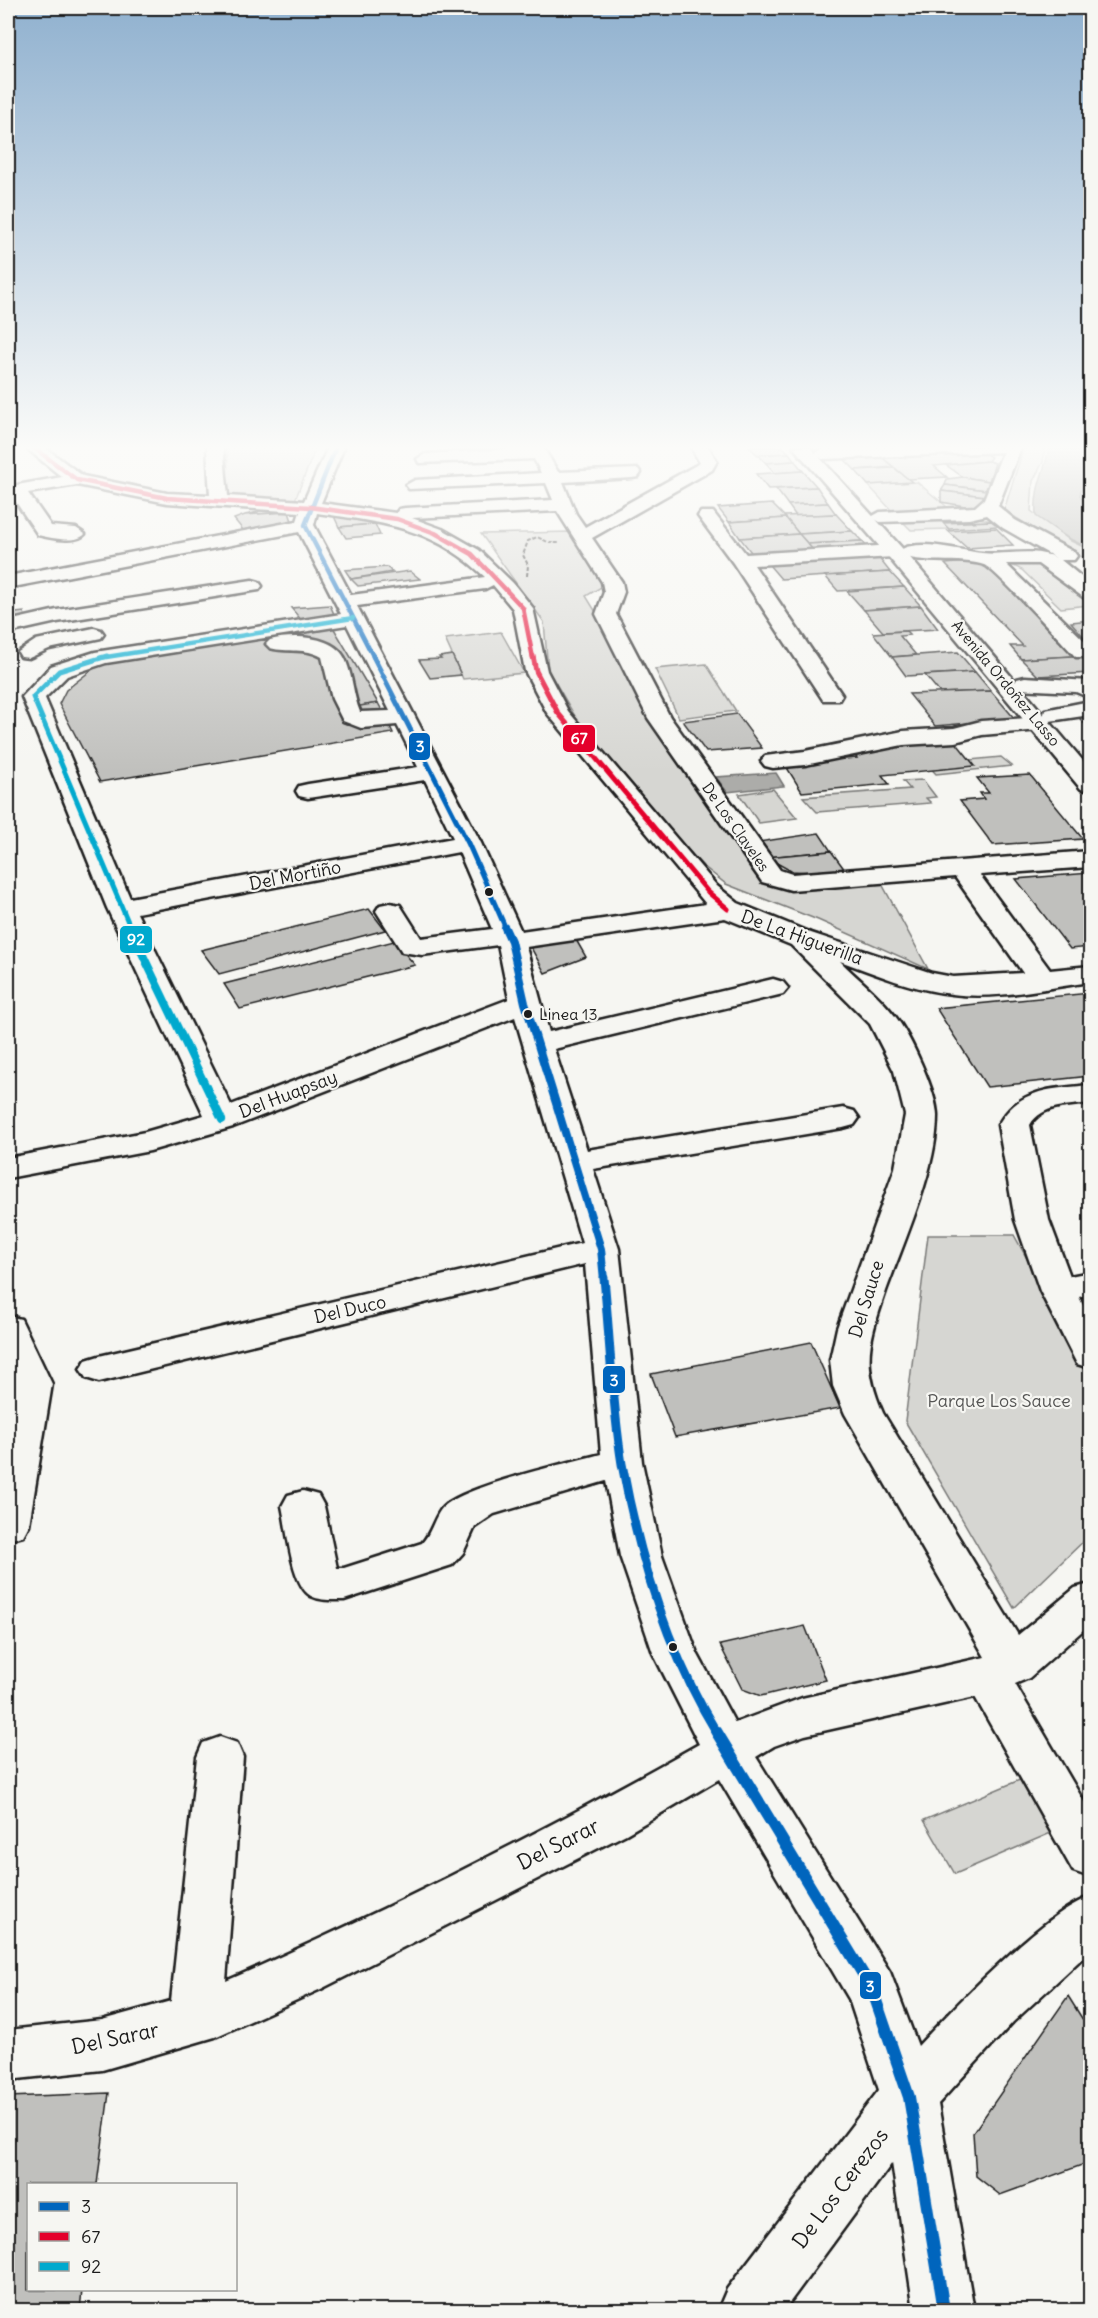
<svg xmlns="http://www.w3.org/2000/svg" width="1098" height="2318" font-family="Delius,sans-serif">
<rect width="100%" height="100%" fill="#f6f6f2"/>
<filter id="ink" filterUnits="userSpaceOnUse"><feTurbulence type="fractalNoise" baseFrequency=".0167" numOctaves="2"/><feDisplacementMap in="SourceGraphic" scale="12" xChannelSelector="R" yChannelSelector="G"/><feConvolveMatrix kernelMatrix="1 2 1 2 8 2 1 2 1" color-interpolation-filters="sRGB"/></filter>
<g filter="url(#ink)">
<g fill="#d6d6d2" stroke="#797977" stroke-width="1.5">
<path d="M228 447H316L295 500 227 497Z"/>
<path d="M1024 447H1045L1043 462 1033 481 1031 511 1071 541 1090 550V561L1055 543 1004 510Z"/>
<path d="M917 482 952 511 893 512 868 485Z"/>
<path d="M974 517 992 521 944 522 949 529 911 530 901 520Z"/>
<path d="M571 532 608 583 586 596 758 876 792 889 882 884 928 969 818 920 726 884 703 866 633 791 583 730 548 670 544 622 481 534Z"/>
<path d="M1052 562 1048 567 1090 605 1061 608 1022 570 1010 564Z"/>
<path d="M501 632 524 673 463 679 445 639Z"/>
<path d="M706 664 736 711 679 718 655 669Z"/>
<path d="M1001 757 1012 766 936 774 927 764Z"/>
<path d="M923 780 936 797 926 798 931 803 817 812 803 797 910 789 903 781Z"/>
<path d="M773 789 797 818 759 823 739 794Z"/>
<path d="M928 1235H1014L1090 1373V1535L1014 1608 905 1421Z"/>
<path d="M1022 1779 1058 1830 955 1874 924 1820Z"/>
</g>
<g fill="#acaca9" stroke="#727271" stroke-width="1.5">
<path d="M1049 447H1090V457L1080 495 1090 516V549L1068 538 1036 516C1034 485 1045 474 1049 447Z"/>
<path d="M776 773 784 786 727 792 716 777Z"/>
</g>
<g fill="#c0c0bd" stroke="#1c1c1c" stroke-width="1.5">
<path d="M749 447H783L789 453 758 455Z"/>
<path d="M982 452 991 457 988 461 934 466 947 477 908 479 881 456Z"/>
<path d="M789 453 795 461 766 463 758 455Z"/>
<path d="M880 456 893 467 855 470 843 458Z"/>
<path d="M795 461 803 471 775 473 766 463Z"/>
<path d="M988 461 995 463 989 481 963 477 946 465Z"/>
<path d="M894 468 912 482 868 485 855 470Z"/>
<path d="M803 471 817 487 768 489 756 474Z"/>
<path d="M963 477 989 481 986 490 945 485 947 479Z"/>
<path d="M945 485 986 490 985 496 941 491Z"/>
<path d="M817 487 828 503 788 505 776 489Z"/>
<path d="M941 491 985 496V497L984 502 971 507 941 502Z"/>
<path d="M828 503 836 514 796 516 788 505Z"/>
<path d="M772 504 786 518 729 522 718 508Z"/>
<path d="M263 506 292 508 289 512 245 515 258 512Z"/>
<path d="M289 512 292 521 243 530 234 519 245 515Z"/>
<path d="M333 514 388 523 339 527Z"/>
<path d="M836 514 852 531 799 534 784 516Z"/>
<path d="M786 518 799 534 740 538 729 522Z"/>
<path d="M992 521 999 526 949 529 943 523Z"/>
<path d="M375 524 380 535 346 538 339 527Z"/>
<path d="M996 528 1013 545 967 548 948 531Z"/>
<path d="M852 531 862 541 808 544 799 534Z"/>
<path d="M799 534 815 552 754 556 740 538Z"/>
<path d="M862 541 869 549 815 552 808 544Z"/>
<path d="M878 557 890 572 781 579 769 565Z"/>
<path d="M968 562 986 565 1076 656 1021 659 1010 646H1023L945 564Z"/>
<path d="M387 567 392 572 351 579 345 570Z"/>
<path d="M410 571 420 579 358 586 351 579Z"/>
<path d="M890 572 904 587 838 591 825 576Z"/>
<path d="M904 587 921 606 864 610 847 591Z"/>
<path d="M330 605 334 614 303 622 291 608Z"/>
<path d="M921 606 938 629 883 632 864 610Z"/>
<path d="M24 612 26 622 8 625V614Z"/>
<path d="M1090 620V644L1071 622Z"/>
<path d="M333 627 378 703 360 706 363 714H384L393 733 100 782 59 704 66 690 98 665Z"/>
<path d="M906 631 910 635 900 636 916 655 892 657 873 633Z"/>
<path d="M958 652 975 672 906 676 892 657Z"/>
<path d="M452 655 461 675 430 678 419 660 441 659 439 657Z"/>
<path d="M1090 655V673L1038 676 1021 659Z"/>
<path d="M975 672 991 691 940 693 925 675Z"/>
<path d="M991 691 1015 719 935 726 909 694Z"/>
<path d="M378 703 384 714H363L360 706Z"/>
<path d="M737 714 762 748 706 752 683 721Z"/>
<path d="M1090 714V729L1076 715Z"/>
<path d="M954 740 975 766 882 775 889 784 802 792 784 763 857 758 854 754 866 753 864 749 904 747 901 743Z"/>
<path d="M1030 775 1083 839 993 845 960 801 984 799 980 793H989L977 778Z"/>
<path d="M819 833 831 851 766 857 758 842Z"/>
<path d="M831 851 848 874 791 871 766 857Z"/>
<path d="M1090 873V947L1070 949 1016 879Z"/>
<path d="M369 909 385 930 219 974 201 950Z"/>
<path d="M575 938 586 957 545 973 529 944Z"/>
<path d="M394 941 415 965 240 1009 224 984Z"/>
<path d="M1090 993V1076L987 1087 936 1008Z"/>
<path d="M811 1342 840 1408 675 1437 651 1374Z"/>
<path d="M805 1626 826 1680 761 1696 742 1689 720 1645Z"/>
<path d="M1068 1996 1090 2031V2162L1000 2195 976 2176 973 2133Z"/>
<path d="M109 2093 97 2184H28V2290H82L80 2310H8V2097Z"/>
</g>
<g fill="none" stroke-linecap="round" stroke-linejoin="round">
<defs>
<g id="minor">
<path d="M25 447H44L83 476 167 493 210 495 207 447H223L228 496 304 501 328 447H344L321 503 396 513 399 509 405 508 553 500 546 483 409 489 406 485 415 480 541 473 534 459 419 463 417 459 425 454 543 447 558 472 638 469 641 473 638 477 632 478 563 482 576 514 585 527 700 463 691 447H708L717 461 712 470 592 538 622 582 624 592 616 614 670 717 780 870 792 874 1090 851V867L980 875 1050 970 1090 966V982C1046 988 996 1000 952 994 913 990 876 974 840 961 858 979 880 996 895 1016 910 1035 937 1093 937 1116 937 1169 904 1241 886 1291 869 1341 861 1363 883 1413L1018 1635 1075 1588 1090 1584V1624L1029 1678 1015 1684 1090 1812V1877L1073 1871 975 1697 805 1735 774 1746 756 1757 890 1972 918 2046C952 2009 1047 1910 1090 1897V1951L1013 2022 938 2104 974 2310H914L892 2163 784 2310H718L727 2289 879 2090 849 1999 719 1779 626 1834 321 1989 215 2037 102 2070 8 2080V2030L102 2020 171 2001 197 1757 203 1743 220 1737 237 1743 243 1757 226 1981C386 1911 547 1830 699 1744L653 1653 620 1556 606 1481 494 1514 475 1527 463 1553 452 1565 344 1600C333 1600 321 1601 311 1596 291 1585 287 1527 282 1506L288 1495 303 1491 318 1495 324 1506 337 1568H344L422 1543C432 1532 434 1517 443 1507 464 1486 568 1463 601 1454L585 1264 99 1382 86 1378 80 1369 86 1360 99 1356 582 1243 515 1017 233 1127 150 1151 8 1178V1158L145 1132 204 1115 107 908 22 697 51 666 95 652 341 614 299 532 8 588V576L297 521 300 512 167 503 77 485 28 493 51 526 76 528 85 534C77 544 51 538 38 535L8 490 17 485 62 477ZM557 511 602 582 604 592 596 614 648 718 762 882 791 890 955 877 1023 973 953 977 932 973 811 933 738 903 717 886 568 711 547 671 533 608 513 583 479 550 442 529 412 518ZM317 513C385 523 433 527 485 577L351 595 314 525ZM493 585 513 609 525 671 547 713 706 904 521 931 481 843 357 606 485 589ZM347 625 390 711 360 712C353 695 353 678 346 661 336 635 293 634 270 640L266 644 270 648C288 653 305 647 322 657L332 699 343 721 361 728 397 725 418 767 308 784 299 786 296 791 299 796 308 798 425 780 453 838 130 898 45 698 67 676 106 663ZM459 852 492 929 421 938 400 905 390 903 380 905 376 911 402 952 422 955 498 945 509 999 231 1105 137 913ZM725 918 791 945 870 1024 894 1071 905 1115 895 1168 837 1328 830 1360 833 1386 845 1414 985 1657 802 1698 735 1723 697 1653 662 1556 642 1462 619 1249 593 1169 843 1128 854 1125 859 1118 854 1111 843 1108 587 1150 554 1049 783 994 788 988 783 982 773 979 549 1032 526 947Z"/>
<path d="M864 447H1021L998 506 1015 520 1074 552 1077 556 1074 560H1061L1090 584V599L1083 597 1038 564H1006L1090 646V657H1076C1062 642 995 569 984 565 963 557 915 565 902 554L894 557 754 565 842 695 839 700H823L733 563 698 516 701 512H713L746 554 894 545 902 549C921 539 961 551 982 553 1007 556 1033 547 1056 558L1003 528 987 515 969 519 880 522 871 517 880 512 975 507 984 499 1003 452 822 459 814 454 822 449Z"/>
<path d="M252 580 259 582 262 586 259 590 57 622 8 633V621L57 610Z"/>
<path d="M94 628 101 630 104 634 101 638 49 649 29 658 21 657 18 652 36 640Z"/>
<path d="M1025 677 1089 681 1090 698 1076 692 1017 689 1014 684 1017 679Z"/>
<path d="M1090 701V715L1050 721 1048 728 1040 730 982 735 955 742 903 745 805 765 773 768 765 766 761 761 765 756 805 751 903 731 954 728 981 721 1043 717 1045 710Z"/>
<path d="M1090 1085V1103C1070 1106 1042 1104 1030 1125L1049 1220 1070 1276 1090 1272V1294L1079 1297 1090 1319V1368L1077 1364 1040 1291 1015 1220 998 1125C1019 1088 1052 1089 1090 1085Z"/>
<path d="M8 1316 21 1319 52 1384 29 1525 23 1536 8 1540V1418L14 1384 8 1369Z"/>
</g>
<path id="major" d="M793 447H810L901 547 1090 769V791L1081 789 887 555Z"/>
</defs>
<use href="#minor" stroke="#1c1c1c" stroke-width="5"/>
<use href="#major" stroke="#1c1c1c" stroke-width="5"/>
<path stroke="#1c1c1c" stroke-width="2" stroke-dasharray="4 2" stroke-linecap="butt" d="M527 576 528 565 523 555 528 541 537 537 550 543H560"/>
<use href="#minor" fill="#f6f6f2" fill-rule="evenodd"/>
<use href="#major" fill="#f6f6f2" fill-rule="evenodd"/>
<defs>
<path id="bus-1-far4" d="M336 447 305 525 374 658"/>
<path id="bus-1-far3" d="M373 656 468 843 506 929"/>
<path id="bus-1-far2" d="M505 928 511 941 525 1003 601 1249 604 1280"/>
<path id="bus-1-far1" d="M604 1278C610 1340 612 1403 622 1464 639 1558 667 1651 717 1733"/>
<path id="bus-1" d="M716 1731 872 1989 909 2097 944 2310"/>
<path id="bus-2-far1" d="M33 447 77 480 167 498 310 507 397 519 435 533 472 554 523 608 533 658"/>
<path id="bus-2" d="M533 656 536 671 558 713 708 892 728 909"/>
<path id="bus-3-far2" d="M100 658 353 618"/>
<path id="bus-3-far1" d="M107 656 59 671 33 697 131 929"/>
<path id="bus-3" d="M130 928 222 1120"/>
</defs>
<use href="#bus-1-far4" stroke="#f6f6f2" stroke-width="7"/>
<use href="#bus-1-far3" stroke="#f6f6f2" stroke-width="8"/>
<use href="#bus-1-far2" stroke="#f6f6f2" stroke-width="12"/>
<use href="#bus-1-far1" stroke="#f6f6f2" stroke-width="14"/>
<use href="#bus-1" stroke="#f6f6f2" stroke-width="16"/>
<use href="#bus-2-far1" stroke="#f6f6f2" stroke-width="7"/>
<use href="#bus-2" stroke="#f6f6f2" stroke-width="8"/>
<use href="#bus-3-far2" stroke="#f6f6f2" stroke-width="7"/>
<use href="#bus-3-far1" stroke="#f6f6f2" stroke-width="8"/>
<use href="#bus-3" stroke="#f6f6f2" stroke-width="12"/>
<use href="#bus-1-far4" stroke="#0065bd" stroke-width="4.5"/>
<use href="#bus-1-far3" stroke="#0065bd" stroke-width="5"/>
<use href="#bus-1-far2" stroke="#0065bd" stroke-width="8"/>
<use href="#bus-1-far1" stroke="#0065bd" stroke-width="9"/>
<use href="#bus-1" stroke="#0065bd" stroke-width="12"/>
<use href="#bus-2-far1" stroke="#e4002b" stroke-width="4.5"/>
<use href="#bus-2" stroke="#e4002b" stroke-width="5"/>
<use href="#bus-3-far2" stroke="#00a9ce" stroke-width="4.5"/>
<use href="#bus-3-far1" stroke="#00a9ce" stroke-width="5"/>
<use href="#bus-3" stroke="#00a9ce" stroke-width="8"/>
</g>
</g>
<linearGradient id="sky" x2="0" y2="1"><stop stop-color="#90b1cf"/><stop offset="0.58" stop-color="#fbfbf9"/><stop offset="1" stop-color="#fbfbf9" stop-opacity="0"/></linearGradient>
<rect width="1098" height="772" fill="url(#sky)"/>
<g fill="#1c1c1c" stroke="#f6f6f2" stroke-width="2">
<circle cx="489" cy="892" r="5"/>
<circle cx="528" cy="1014" r="5"/>
<circle cx="673" cy="1647" r="5"/>
</g>
<g text-anchor="middle" dominant-baseline="central" stroke-width="4.5" stroke-linejoin="round" paint-order="stroke">
<g font-size="15" fill="#1c1c1c" stroke="#f6f6f2">
<text transform="translate(1006 683) rotate(50)">Avenida Ordoñez Lasso</text>
<text transform="translate(736 827) rotate(55)">De Los Claveles</text>
</g>
<g font-size="16" fill="#1c1c1c" stroke="#f6f6f2" text-anchor="start">
<text x="539" y="1014">Linea 13</text>
</g>
<g font-size="18" fill="#1c1c1c" stroke="#f6f6f2">
<text transform="translate(295 875) rotate(-11)">Del Mortiño</text>
<text transform="translate(802 937) rotate(20)">De La Higuerilla</text>
<text transform="translate(288 1094) rotate(-21)">Del Huapsay</text>
<text transform="translate(866 1299) rotate(-73)">Del Sauce</text>
<text transform="translate(350 1309) rotate(-13)">Del Duco</text>
</g>
<g font-size="18" fill="#545453" stroke="#f6f6f2">
<text x="999" y="1400">Parque Los Sauce</text>
</g>
<g font-size="21" fill="#1c1c1c" stroke="#f6f6f2">
<text transform="translate(558 1844) rotate(-27)">Del Sarar</text>
<text transform="translate(115 2038) rotate(-12)">Del Sarar</text>
<text transform="translate(840 2188) rotate(-53)">De Los Cerezos</text>
</g>
</g>
<g stroke="#f6f6f2" stroke-width="2">
<rect x="562" y="724" width="34" height="29" rx="6" fill="#e4002b"/>
<rect x="408" y="732" width="23" height="29" rx="6" fill="#0065bd"/>
<rect x="119" y="925" width="34" height="29" rx="6" fill="#00a9ce"/>
<rect x="602" y="1365" width="24" height="29" rx="6" fill="#0065bd"/>
<rect x="859" y="1971" width="23" height="29" rx="6" fill="#0065bd"/>
</g>
<g font-size="16" text-anchor="middle" font-weight="bold" fill="#fff">
<text x="579" y="744">67</text>
<text x="420" y="752">3</text>
<text x="136" y="945">92</text>
<text x="614" y="1386">3</text>
<text x="870" y="1992">3</text>
</g>
<rect width="1098" height="2318" fill="none" stroke="#f6f6f2" stroke-width="30"/>
<rect x="15" y="15" width="1068" height="2288" fill="none" stroke="#1c1c1c" stroke-width="2" filter="url(#ink)"/>
<rect x="27" y="2183" width="210" height="108" fill="#f6f6f2" stroke="#9f9f9c" stroke-width="1.5"/>
<rect x="39" y="2202" width="30" height="9" fill="#0065bd" stroke="#9f9f9c" stroke-width="1.5"/>
<text x="81" y="2213" font-size="18" fill="#1c1c1c">3</text>
<rect x="39" y="2232" width="30" height="9" fill="#e4002b" stroke="#9f9f9c" stroke-width="1.5"/>
<text x="81" y="2243" font-size="18" fill="#1c1c1c">67</text>
<rect x="39" y="2262" width="30" height="9" fill="#00a9ce" stroke="#9f9f9c" stroke-width="1.5"/>
<text x="81" y="2273" font-size="18" fill="#1c1c1c">92</text>
</svg>
